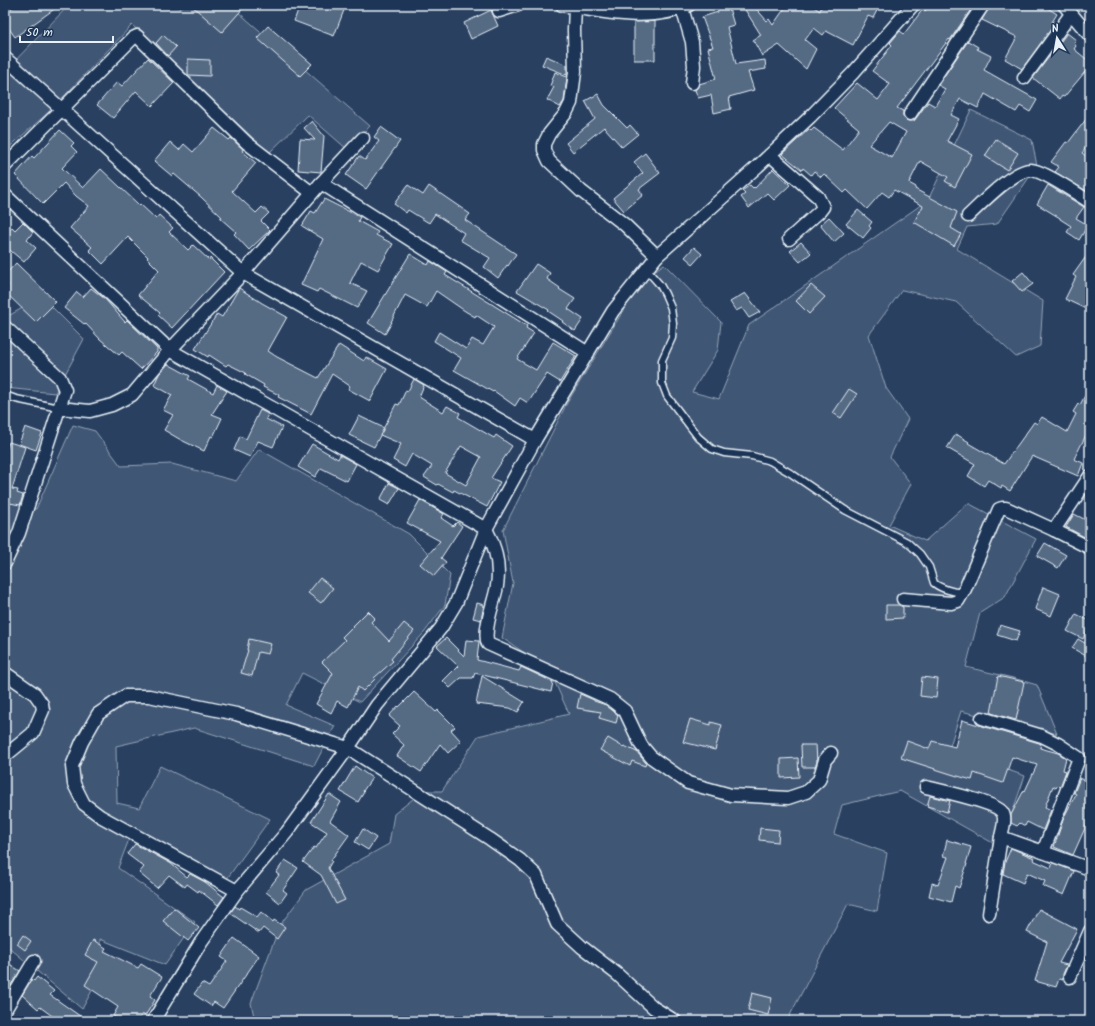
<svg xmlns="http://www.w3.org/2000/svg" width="1095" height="1026" font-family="Kalam,sans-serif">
<rect width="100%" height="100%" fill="#294061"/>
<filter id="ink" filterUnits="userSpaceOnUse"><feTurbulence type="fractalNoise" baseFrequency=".025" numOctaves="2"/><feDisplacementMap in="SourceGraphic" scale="8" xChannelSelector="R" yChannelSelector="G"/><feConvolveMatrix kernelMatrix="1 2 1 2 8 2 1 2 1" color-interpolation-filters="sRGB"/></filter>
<g filter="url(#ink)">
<g fill="#415774" stroke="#94a4b6">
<path d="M69 5H175L180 9 184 5H230L370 126 348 150 308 115 269 153 132 25 51 110 5 151V70H6Z"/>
<path d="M971 110 1032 140 1037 166 997 224 967 227 957 249 1043 301 1040 346 1016 357 956 302 902 290 869 335 886 388 908 419 890 457 911 484 889 525 925 541 968 503 1036 539 1005 597 980 613 966 667 1013 678 1037 685 1057 734 961 711 949 749 1025 776 1000 847 900 791 842 805 834 834 887 853 877 911 848 904 787 1021H255L251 1003 280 925 306 890 389 844 394 814 423 791H442L478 736 569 714 549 669 502 638 513 583 503 530 567 403 642 280 664 264 721 322 718 350 692 392 719 399 749 325 928 200Z"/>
<path d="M42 297 84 339 55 393 5 388V312L10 315Z"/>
<path d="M73 425 95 431 121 466 172 464 236 481 259 449 409 534 450 575 445 605 424 633 360 702 302 673 286 705 335 726 314 766 194 728 116 746 117 803 139 808 160 766 270 819 226 880 133 829 118 868 195 922 165 965 100 939 101 974 82 1009 5 944V501L36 509Z"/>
</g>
<g fill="#556a83" stroke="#e8f1f8" fill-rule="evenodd">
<path d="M16 5H60L15 37 5 23V13Z"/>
<path d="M191 5H246L222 32Z"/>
<path d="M300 5H346L334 36 294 21Z"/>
<path d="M724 5H728L734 25 727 27 736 64 765 60 766 69 748 72 754 90 729 97 731 109 714 113 711 95 698 98 695 90 699 84 716 79 708 48 713 47 702 17 718 12 717 7Z"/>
<path d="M742 5H753L767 21 769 19 773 25 787 5H811L820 11 822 5H880L873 18 868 16 853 45 826 31 823 35 814 28 805 40 816 49 806 69 779 45 762 56 753 40 761 35Z"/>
<path d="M930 5H974L950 40 949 39 897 108 903 111V117L906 120 909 121H914L928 102 935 106 945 89 938 85 968 41 978 47 977 49 991 56 984 70 1037 100 1030 112 1020 106 1016 112 985 94 978 108 960 99 951 115 959 119 947 141 972 154 955 187 945 181 948 177 920 161 909 183 916 187 915 189 957 212 951 228 961 234 954 246 914 222 923 206 894 190 889 197 882 192 867 209 847 190 844 193 824 174 821 177 814 171 811 175 803 168 802 170 782 154 809 129 811 131 814 128 843 150 859 129 834 108 857 83 878 100 890 84 872 71 892 45 890 43 900 31 904 34 923 9 925 11ZM889 122 906 132 892 158 869 145Z"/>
<path d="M990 5H1043L1057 14 1052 22 1055 24 1022 69 1005 59 1017 37 982 20Z"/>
<path d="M491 10 498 26 471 39 464 23Z"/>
<path d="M655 21V60H634V22Z"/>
<path d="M268 26 312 64 300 76 257 38Z"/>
<path d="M1067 33 1076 40 1074 43 1076 46 1074 49 1090 62V66L1064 97 1062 96 1060 99 1033 78Z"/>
<path d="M163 35 176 47 168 56 156 43Z"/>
<path d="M546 56 567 65V75L542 65Z"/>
<path d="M148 58 174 83 152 106 136 91 113 118 97 105 117 82 122 86Z"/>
<path d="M188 59 210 60V76L188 75Z"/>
<path d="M555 72 567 77 564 101 560 107 547 100 554 87 550 86Z"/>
<path d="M598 94 604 105 627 128 630 125 638 134 622 147 604 127 573 152 566 143 595 119 585 101Z"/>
<path d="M1090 114V142L1082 153 1090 159V193L1055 172 1059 167 1051 162 1066 142 1068 143Z"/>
<path d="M312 121 324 136 321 172 298 170 300 139 315 140 304 128Z"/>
<path d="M381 127 400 141 366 189 346 175 359 156 365 160 379 141 374 137Z"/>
<path d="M214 128 229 140 231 138 243 149 242 151 256 163 232 191 256 213 262 207 269 213 261 221 270 230 249 250 234 234 236 232 220 218 222 217 201 197 174 174 172 176 154 161 170 142 179 150 184 144 193 152Z"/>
<path d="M60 130 74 143 71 146 77 152 62 168 83 188 101 169 139 205 140 204 156 219 159 215 173 228 169 232 188 250 193 245 209 260 210 258 224 272 172 328 158 315 160 313 138 295 159 270 147 258 148 257 128 237 103 264 89 250 92 247 70 228 89 206 76 196 64 183 43 204 15 175 32 156 34 158Z"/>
<path d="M996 139 1018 153 1007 170 985 156Z"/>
<path d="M645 153 660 173 639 189 643 195 624 211 613 198 643 173 634 162Z"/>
<path d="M773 169 790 185 774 200 767 193 749 208 741 197 745 194 742 191 750 185 753 188 754 187 755 188Z"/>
<path d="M408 185 423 195 429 186 470 214 465 220 516 254 508 266 507 265 498 278 484 267 490 258 460 240 464 233 435 214 429 223 408 210 406 213 394 204Z"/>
<path d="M1048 185 1084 207 1076 218 1088 225 1079 240 1067 232 1071 226 1060 219V218L1037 204Z"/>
<path d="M324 199 360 217 358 221 378 232 376 235 393 244 378 270 361 261 350 283 367 291 357 308 319 289 317 292 301 285 323 239 302 226 311 211 315 213Z"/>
<path d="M858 210 872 222 869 226 871 228 863 238 846 224Z"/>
<path d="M829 217 844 233 834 242 820 225Z"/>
<path d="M23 222 33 232 27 240 36 248 24 262 5 246V235L12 227 15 230Z"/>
<path d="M801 242 811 253 800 262 790 251Z"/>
<path d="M694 247 702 254 693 264 685 257Z"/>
<path d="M1090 251V311L1065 299 1076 277 1073 275Z"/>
<path d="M410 254 428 265 430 261 447 272 445 275 527 326 526 328 534 333 517 359 536 370 553 342 576 356 560 382 547 374 528 403 520 398 515 406 494 391 493 392 454 370 461 358 434 341 439 332 466 349 472 339 483 345 494 327 476 315 475 317 465 311 436 291 427 307 405 295 391 322H392L385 334 368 323Z"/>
<path d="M16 263 56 302 36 322 5 292V290L9 285 5 282V275Z"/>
<path d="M536 264 550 273 547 279 560 288 559 289 575 299 568 309 583 319 575 331 562 322 563 321 548 311 549 310 517 291Z"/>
<path d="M1023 272 1033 284 1022 292 1012 281Z"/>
<path d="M811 285 825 297 809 314 796 301Z"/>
<path d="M91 288 105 299 125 322 127 320 157 349V352L141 369 122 352 119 355 100 339 85 323 84 324 64 308 77 292 83 297Z"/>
<path d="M239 288 262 303 287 317 268 351 277 357 318 378 339 345 364 361 366 357 387 369 370 401 348 389 350 386 332 374 311 414 278 397 279 395 263 387 264 385 245 374 246 373 228 364 226 366 209 355 208 357 195 349 217 314 222 317Z"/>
<path d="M745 293 760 312 749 318 742 308 736 311 730 302Z"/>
<path d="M168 364 190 376 188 379 213 393 217 385 227 391 212 414 222 418 213 437 211 436 204 451 181 440 164 430 173 415 163 410 172 395 154 385 159 374Z"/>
<path d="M414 379 424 385 419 397 443 412 447 406 460 413 458 417 494 438 496 435 512 446 491 478 500 482 487 507 454 490 453 492 438 484 437 485 424 477 432 466 412 454 405 467 393 460 401 444 380 435 396 404 399 405 406 390 408 391ZM461 446 481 457 466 485 445 473Z"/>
<path d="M1090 386V427L1074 459 1083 463 1078 476 1032 456 1010 491 1002 486 1001 488 988 480 984 486 968 476 975 464 947 448 956 434 969 442 968 443 1004 464 1034 422 1037 424 1042 417 1067 432 1076 414 1073 412 1078 404 1080 405Z"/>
<path d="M849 389 857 394 841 418 833 413Z"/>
<path d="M260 410 268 414 266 419 282 427 273 447 258 441 250 457 234 450 240 436 246 439Z"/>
<path d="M359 416 384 428 374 447 349 435Z"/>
<path d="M25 427 42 433 36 450 19 444Z"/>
<path d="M9 442 25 447 12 489 18 490 17 493 23 495 20 505 5 502V454Z"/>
<path d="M312 444 338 459 340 455 356 464 347 481 321 468 315 477 298 467Z"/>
<path d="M389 483 399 488 389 505 380 500Z"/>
<path d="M420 500 444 514 441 518 453 526 457 522 462 526 441 558 446 562 434 576 420 564 440 541 407 523Z"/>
<path d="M1074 514 1090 522V540L1066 527Z"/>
<path d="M1045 543 1066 555 1058 568 1037 556Z"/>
<path d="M320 578 333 588 321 603 308 593Z"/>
<path d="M1043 587 1060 594 1051 616 1035 609Z"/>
<path d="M477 603 484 605 481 620 473 618Z"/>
<path d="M886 605H899L903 607V618L886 619Z"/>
<path d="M368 611 375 618 371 622 389 641 404 623 414 631 391 659 393 661 374 678 375 679 363 691 358 687 348 707 337 701 331 713 316 704 333 673 322 662 345 640 342 637Z"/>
<path d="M1076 614 1090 621V624L1083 639 1067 631Z"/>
<path d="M1000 625 1020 631 1016 641 997 635Z"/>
<path d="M446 638 464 656 466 640 479 641 477 660 519 671 521 667 553 682 551 692 475 673 473 678H461L450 688 443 681 458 666 437 646Z"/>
<path d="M249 639 271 644 268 654 258 652 252 676 241 673 248 650H247Z"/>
<path d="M1078 639 1090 646 1086 656 1072 648Z"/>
<path d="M482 676 524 702 518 712 510 708 476 704Z"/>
<path d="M998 676 1024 682 1016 720 991 713Z"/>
<path d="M922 677 938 679 936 698 920 696Z"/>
<path d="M414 692 436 712 438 710 455 727 451 730 461 741 448 753 440 744 421 772 397 756 404 745 392 734 400 726 389 716 398 706 399 707Z"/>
<path d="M580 694 594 700V701L606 705 618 715 616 723 599 718 601 712 577 708Z"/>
<path d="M690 719 711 725V722L722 725 715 750 683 742Z"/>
<path d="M962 720 1039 743 1041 744 1040 748 1058 753 1066 758 1063 770 1066 771 1060 787 1058 785 1056 788 1053 786 1045 807 1051 810 1043 830 1027 822 1025 826 1020 823 1017 826 1011 823V815L1024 790 1025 791 1037 765 1012 757 1003 783 974 773 972 780 954 775 901 758 907 741 929 749 932 741 955 747Z"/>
<path d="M608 738 623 747 624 746 637 752 646 763 645 766 632 761 630 766 600 750Z"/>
<path d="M801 745H816L817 762 815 767H802Z"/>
<path d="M798 758 799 777 781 778V759Z"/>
<path d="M355 766 372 778 363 791 364 792 358 802 340 791Z"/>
<path d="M1080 778 1090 783V791L1085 800 1090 803V817L1073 855 1054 847 1064 817 1076 794 1074 793Z"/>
<path d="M329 794 341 802 330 821 349 835 331 860 332 861 328 868 345 900 336 904 321 875 303 862 314 847 316 848 327 832 311 822Z"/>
<path d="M930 796 950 801 947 812 927 806Z"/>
<path d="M760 828 779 830 778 842 759 840Z"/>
<path d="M363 829 376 838 368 850 355 842Z"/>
<path d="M947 840 971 847 966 864H967L959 888 955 886 951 902 929 896 932 883 938 885 948 857 943 856Z"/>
<path d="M135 844 170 863 187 877 190 874 205 882 224 897 218 905 199 890 198 892 187 884 185 887 169 875 157 888 139 873 144 867 127 854Z"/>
<path d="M1011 848 1034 858 1033 860 1051 868 1053 863 1074 871 1064 895 1043 886 1045 881 1027 873 1023 883 1003 874 1005 862Z"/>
<path d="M285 860 298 868 283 890 287 893 280 903 266 892 279 875 276 873Z"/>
<path d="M235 906 239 909 240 907 257 917 261 912 273 922 274 920 285 927 277 939 263 928 259 933 230 913Z"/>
<path d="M174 908 199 928 188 941 163 921Z"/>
<path d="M1039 909 1077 929 1059 963 1067 965 1063 974V980L1059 979 1056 987 1035 981 1047 942 1027 932Z"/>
<path d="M23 935 31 941 25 950 17 944Z"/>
<path d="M234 938 259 956 223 1008 214 1002 211 1006 194 994 202 983 209 987 227 961 221 957Z"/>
<path d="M93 940 106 948 104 951 138 968 141 964 162 977 150 996 155 1000 145 1016 142 1014 139 1021H122L113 1016 118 1007 85 985 98 962 85 955Z"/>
<path d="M5 961 20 971 5 994Z"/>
<path d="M37 977 54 991 50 995 87 1021H59L40 1007 38 1009 22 995 32 979 34 981Z"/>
<path d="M752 993 772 998 768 1015 748 1010Z"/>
</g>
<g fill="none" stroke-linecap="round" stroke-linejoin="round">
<defs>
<g id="service">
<path d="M646 269 660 285 665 294 671 308 673 324 672 338 662 360V383L667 396 698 437 712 449 724 453 752 456 770 461 792 474 845 510 907 542 920 554 929 567 934 583C940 588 954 593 963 592"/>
<path d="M5 395 16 399 59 408"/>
</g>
<g id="minor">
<path d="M562 5C600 12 653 23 689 5"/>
<path d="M1064 5 1090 36"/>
<path d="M575 8 574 30 575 72 571 103 566 113 549 134 544 144V150L549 161 581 191 625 225 657 256"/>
<path d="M682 8 692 42 694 66 692 83"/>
<path d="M499 11 518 5"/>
<path d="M5 58 243 273 535 440"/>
<path d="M1024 78 1071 14"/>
<path d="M910 114 983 5"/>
<path d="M770 155 818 197 823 207 820 211 789 239"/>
<path d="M5 166 133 38 137 36 247 143 312 193"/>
<path d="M321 183 363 138"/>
<path d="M5 195 170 350 486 529C496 547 500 566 497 586 495 600 482 631 488 644L610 699 625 711 641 745 651 757 688 783 731 795 788 798 806 792 819 780 825 760 831 753"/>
<path d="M968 216C981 204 1012 171 1030 170 1041 169 1079 195 1090 202"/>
<path d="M5 327 60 378 65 390 19 533 5 563"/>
<path d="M59 408 90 411 112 405 132 395 170 350 243 273 321 183 588 353"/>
<path d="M1054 530 1090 476"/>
<path d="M903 599 951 603 958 601 965 589 999 509 1002 508H1006L1054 530 1090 548"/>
<path d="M5 673 35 694 42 704 43 710 33 733 5 756"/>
<path d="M982 718 1042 736 1058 744 1079 758 1043 852 1090 869"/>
<path d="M926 787C941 791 995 802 1002 812 1007 819 1002 830 1001 837L1043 852"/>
<path d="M237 891 100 816 84 804 74 784 72 766 82 742 98 714 125 696H149L236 714 348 748 490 839 520 860 536 875 557 924 582 947 617 974 654 1008 675 1021"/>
<path d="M989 914 1001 837"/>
<path d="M1070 977 1090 931"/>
<path d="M5 1010 34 961"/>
<path d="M153 1021 201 942 237 891 287 832 348 748 377 705 441 628 456 603 486 529 535 440 613 311 657 256 758 166 810 117 853 73 913 5"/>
</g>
</defs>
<use href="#service" stroke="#e8f1f8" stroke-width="9"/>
<use href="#minor" stroke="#e8f1f8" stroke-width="15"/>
<use href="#service" stroke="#1d3557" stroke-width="6"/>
<use href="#minor" stroke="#1d3557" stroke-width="12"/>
</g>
</g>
<rect width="1095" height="1026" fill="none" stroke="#1d3557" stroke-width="20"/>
<rect x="10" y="10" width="1075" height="1006" fill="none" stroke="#e8f1f8" stroke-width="1.5" filter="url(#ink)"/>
<g transform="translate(1057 38) rotate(349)" stroke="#1d3557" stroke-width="3" paint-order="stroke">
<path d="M0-3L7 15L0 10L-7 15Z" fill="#e8f1f8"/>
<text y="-6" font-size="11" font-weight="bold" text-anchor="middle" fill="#e8f1f8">N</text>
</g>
<path d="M20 36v6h93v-6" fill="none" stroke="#e8f1f8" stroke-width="2"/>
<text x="26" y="36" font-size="12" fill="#e8f1f8" stroke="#1d3557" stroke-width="3" paint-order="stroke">50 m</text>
</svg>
